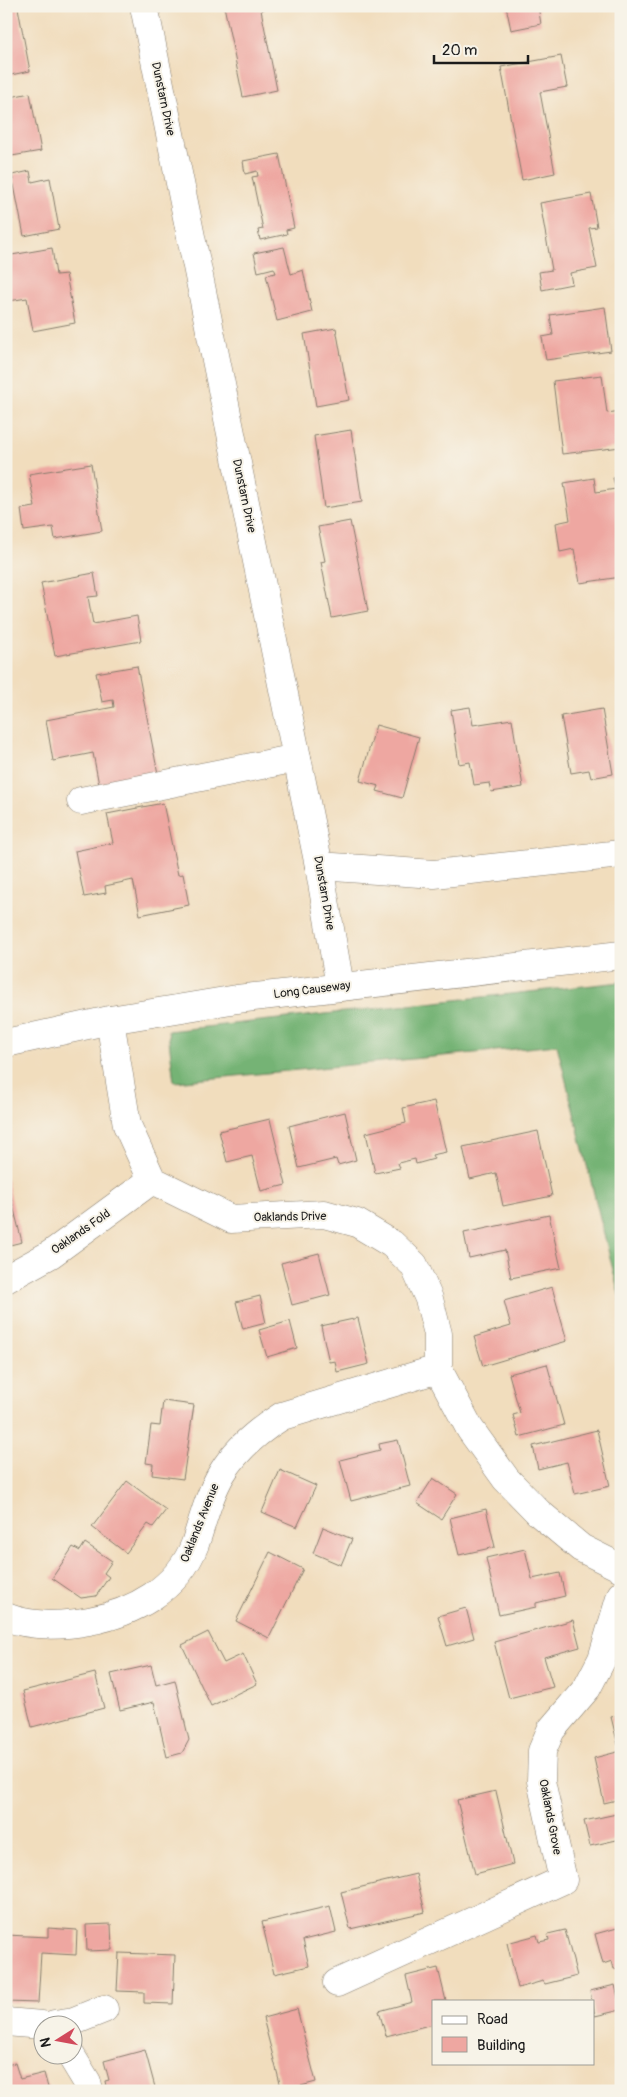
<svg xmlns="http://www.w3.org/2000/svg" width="627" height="2097" font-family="Pangolin,sans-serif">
<rect width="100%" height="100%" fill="#f7f3e8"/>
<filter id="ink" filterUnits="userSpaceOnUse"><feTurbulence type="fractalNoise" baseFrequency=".02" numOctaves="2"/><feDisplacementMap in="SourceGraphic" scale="10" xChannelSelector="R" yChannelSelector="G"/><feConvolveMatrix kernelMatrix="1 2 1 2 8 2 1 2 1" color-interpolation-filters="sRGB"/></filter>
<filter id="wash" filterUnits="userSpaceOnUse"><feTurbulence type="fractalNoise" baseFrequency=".0096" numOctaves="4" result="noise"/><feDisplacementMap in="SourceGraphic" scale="20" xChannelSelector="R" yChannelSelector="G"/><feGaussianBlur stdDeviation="1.12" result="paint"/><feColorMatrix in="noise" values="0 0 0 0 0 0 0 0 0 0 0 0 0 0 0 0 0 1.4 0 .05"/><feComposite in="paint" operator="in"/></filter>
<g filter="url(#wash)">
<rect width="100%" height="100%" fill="#f1ddbd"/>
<path fill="#75b374" stroke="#486848" d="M621 982V1302L557 1045 174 1082 168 1031Z"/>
<g id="blocks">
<g fill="#eea7a1">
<path d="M224 6H272L261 10 277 90 243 97Z"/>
<path d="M506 6H538L541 24 511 30Z"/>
<path d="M18 8 30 71 6 76V10Z"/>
<path d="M561 56 567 87 540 92 555 173 522 180 501 67Z"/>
<path d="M30 93 41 151 6 157V98Z"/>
<path d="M279 154 294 228 286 230 287 234 260 240 258 230 263 229 252 177 258 176 257 171 245 174 243 161Z"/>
<path d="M30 171 32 182 50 178 59 229 24 236 12 175Z"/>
<path d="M591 194 597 227 589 228 597 268 570 273 572 284 542 290 539 272 552 270 540 203Z"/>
<path d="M284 247 291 274 303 270 312 312 277 321 266 275 276 273 274 268 258 272 254 253Z"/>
<path d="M52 248 56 275 66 274 75 323 33 331 27 298 9 301 6 285V256Z"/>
<path d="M605 307 611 351 546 360 542 337 553 335 550 315Z"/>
<path d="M336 328 349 400 316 406 304 334Z"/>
<path d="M602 375 607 413 621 411V447L562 454 553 381Z"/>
<path d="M351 430 362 502 324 508 314 436Z"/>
<path d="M91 464 102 531 55 539 53 527 24 531 21 509 35 507 29 474Z"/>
<path d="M621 477V577L580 583 574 549 560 552 556 523 570 520 564 483 594 478 596 492 616 489 613 478Z"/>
<path d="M350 521 368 611 332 618 321 562 325 561 318 527Z"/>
<path d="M94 573 98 596 88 597 93 624 137 616 141 641 55 656 41 583Z"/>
<path d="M137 666 158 774 99 785 93 753 53 761 46 720 114 707 113 700 102 702 96 673Z"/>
<path d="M470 707 473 725 512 719 523 787 491 792 489 783 474 785 470 762 459 764 451 710Z"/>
<path d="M602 709 613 774 591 778 589 770 571 773 561 716Z"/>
<path d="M376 725 419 737 402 798 377 791 379 786 360 781Z"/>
<path d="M163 803 178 875 183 874 189 905 140 915 133 880 105 886 106 893 84 897 75 851 113 843 107 814Z"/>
<path d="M434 1101 446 1152 432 1155 434 1159 416 1164 415 1159 398 1163 400 1168 375 1173 366 1133 406 1123 403 1108Z"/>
<path d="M345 1112 356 1160 338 1165 336 1159 299 1168 289 1126Z"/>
<path d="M270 1119 286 1185 261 1191 252 1156 227 1162 219 1131Z"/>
<path d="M538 1131 552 1196 503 1206 496 1173 470 1179 463 1147Z"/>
<path d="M6 1177 22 1242 6 1246Z"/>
<path d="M549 1215 561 1268 511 1278 505 1250 469 1258 464 1233Z"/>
<path d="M319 1253 330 1295 292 1305 281 1263Z"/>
<path d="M552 1287 567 1341 483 1366 474 1337 511 1326 504 1301Z"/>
<path d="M260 1296 266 1323 243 1329 236 1302Z"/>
<path d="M358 1318 369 1364 337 1372 335 1361 329 1362 321 1326Z"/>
<path d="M290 1321 297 1348 267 1357 259 1330Z"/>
<path d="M547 1364 564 1425 519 1437 513 1415 520 1413 509 1374Z"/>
<path d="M163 1401 194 1405 183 1479 152 1475 153 1464 146 1463 151 1425 160 1426Z"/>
<path d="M597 1430 610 1486 575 1494 567 1462 538 1469 533 1446Z"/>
<path d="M398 1440 410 1486 351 1501 340 1460 380 1450 379 1444Z"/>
<path d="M280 1470 316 1486 297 1527 262 1512Z"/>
<path d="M433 1478 457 1494 441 1519 417 1503Z"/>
<path d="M127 1481 166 1510 153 1527 148 1524 126 1553 92 1527Z"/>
<path d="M486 1509 495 1547 459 1555 450 1518Z"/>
<path d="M323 1527 352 1539 341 1565 313 1553Z"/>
<path d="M85 1543 112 1561 104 1573 109 1577 96 1596 81 1598 52 1578 73 1547 80 1551Z"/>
<path d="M525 1549 532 1579 560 1573 565 1596 536 1603V1607L499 1615 486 1558Z"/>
<path d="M270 1552 303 1569 269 1638 236 1621Z"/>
<path d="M466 1608 474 1638 447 1646 438 1616Z"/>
<path d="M573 1620 580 1647 544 1657 553 1687 509 1698 494 1642Z"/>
<path d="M208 1632 224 1663 243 1654 257 1684 211 1706 182 1645Z"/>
<path d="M151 1665 156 1685 175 1680 189 1740 182 1753 167 1757 154 1702 120 1710 111 1674Z"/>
<path d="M95 1673 104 1708 32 1727 23 1691Z"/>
<path d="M6 1696 14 1721 6 1723Z"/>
<path d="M621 1715V1744L618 1745 611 1717Z"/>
<path d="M621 1751V1799L604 1803 594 1758Z"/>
<path d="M496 1791 513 1864 475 1874 457 1800Z"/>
<path d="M621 1813V1839L590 1846 584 1821Z"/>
<path d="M416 1874 425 1912 350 1929 341 1892Z"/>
<path d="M330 1906 336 1932 303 1940 309 1966 274 1974 262 1922Z"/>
<path d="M111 1924 112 1950 87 1951 86 1925Z"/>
<path d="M621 1927V1968L614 1969 612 1961 603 1964 595 1934Z"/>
<path d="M48 1928 77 1930 76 1955 41 1953 38 2003 6 2002V1935L48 1937Z"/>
<path d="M565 1930 577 1976 545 1984 543 1981 518 1988 507 1943 537 1935 539 1942 549 1940 548 1934Z"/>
<path d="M119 1953 175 1955 173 2004 144 2003V1992L117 1991Z"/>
<path d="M438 1968 446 2001H433V2024L386 2036 379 2011 412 2002 406 1976Z"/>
<path d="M615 1985 621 2010 595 2016 590 1991Z"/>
<path d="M297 2009 316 2082 282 2091 263 2018Z"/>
<path d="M145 2050 156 2091H107L105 2081 109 2080 104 2061Z"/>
<path d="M15 2063 20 2079 44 2073 49 2091H6V2065Z"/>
</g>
</g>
</g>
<g filter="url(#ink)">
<use href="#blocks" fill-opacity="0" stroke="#867c6c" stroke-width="1"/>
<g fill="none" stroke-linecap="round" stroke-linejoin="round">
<defs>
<g id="minor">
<path d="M144 6 319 866 340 986"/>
<path d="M81 801 297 758"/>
<path d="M319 866 434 874 621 854"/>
<path d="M110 1020 127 1125 152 1180 231 1219 324 1214 357 1223 392 1244 414 1265 429 1299 438 1334V1369L470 1429 506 1479 539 1513 581 1548 621 1568"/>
<path d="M6 1043 110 1020 237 999 621 955"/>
<path d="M6 1279 51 1254 152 1180"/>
<path d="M6 1617C31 1627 63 1626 89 1621 133 1613 178 1589 195 1544 203 1520 209 1495 222 1473 237 1448 258 1431 282 1416L438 1369"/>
<path d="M337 1983 563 1880 541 1781 542 1751 551 1730 587 1688 602 1659 621 1595"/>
<path d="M6 2022 42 2025"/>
<path d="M54 2024 74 2021 104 2009"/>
<path d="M70 2054 87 2082 89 2091"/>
</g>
</defs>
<use href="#minor" stroke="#867c6c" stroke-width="29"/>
<use href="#minor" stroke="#fff" stroke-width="28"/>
</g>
</g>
<g text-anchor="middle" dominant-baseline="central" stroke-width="4" stroke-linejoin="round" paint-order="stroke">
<g font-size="12" fill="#1c1c1c" stroke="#f7f3e8">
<text transform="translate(163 99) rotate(78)">Dunstarn Drive</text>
<text transform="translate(244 496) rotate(78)">Dunstarn Drive</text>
<text transform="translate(324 893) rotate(80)">Dunstarn Drive</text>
<text transform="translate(312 990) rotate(-7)">Long Causeway</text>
<text transform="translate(290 1217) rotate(-1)">Oaklands Drive</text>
<text transform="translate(81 1232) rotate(-35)">Oaklands Fold</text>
<text transform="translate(200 1523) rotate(-68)">Oaklands Avenue</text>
<text transform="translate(550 1817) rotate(79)">Oaklands Grove</text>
</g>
</g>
<rect width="627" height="2097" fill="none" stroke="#f7f3e8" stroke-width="25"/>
<rect x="432" y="2000" width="162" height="65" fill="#f7f3e8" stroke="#9f9d96"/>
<rect x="442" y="2016" width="25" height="8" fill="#ffffff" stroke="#9f9d96"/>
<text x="477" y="2024" font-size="15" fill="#1c1c1c">Road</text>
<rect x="442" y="2037" width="25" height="15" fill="#eea7a1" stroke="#9f9d96"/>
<text x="477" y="2050" font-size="15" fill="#1c1c1c">Building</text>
<g transform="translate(58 2040) rotate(259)"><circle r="24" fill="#f7f3e8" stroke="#9f9d96"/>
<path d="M0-4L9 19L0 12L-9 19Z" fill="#d1495b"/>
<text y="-8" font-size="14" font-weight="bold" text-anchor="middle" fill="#1c1c1c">N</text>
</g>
<path d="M434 55v8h94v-8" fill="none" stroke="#1c1c1c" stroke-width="2.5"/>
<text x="442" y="55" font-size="15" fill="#1c1c1c" stroke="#f7f3e8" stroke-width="4" paint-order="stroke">20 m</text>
</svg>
